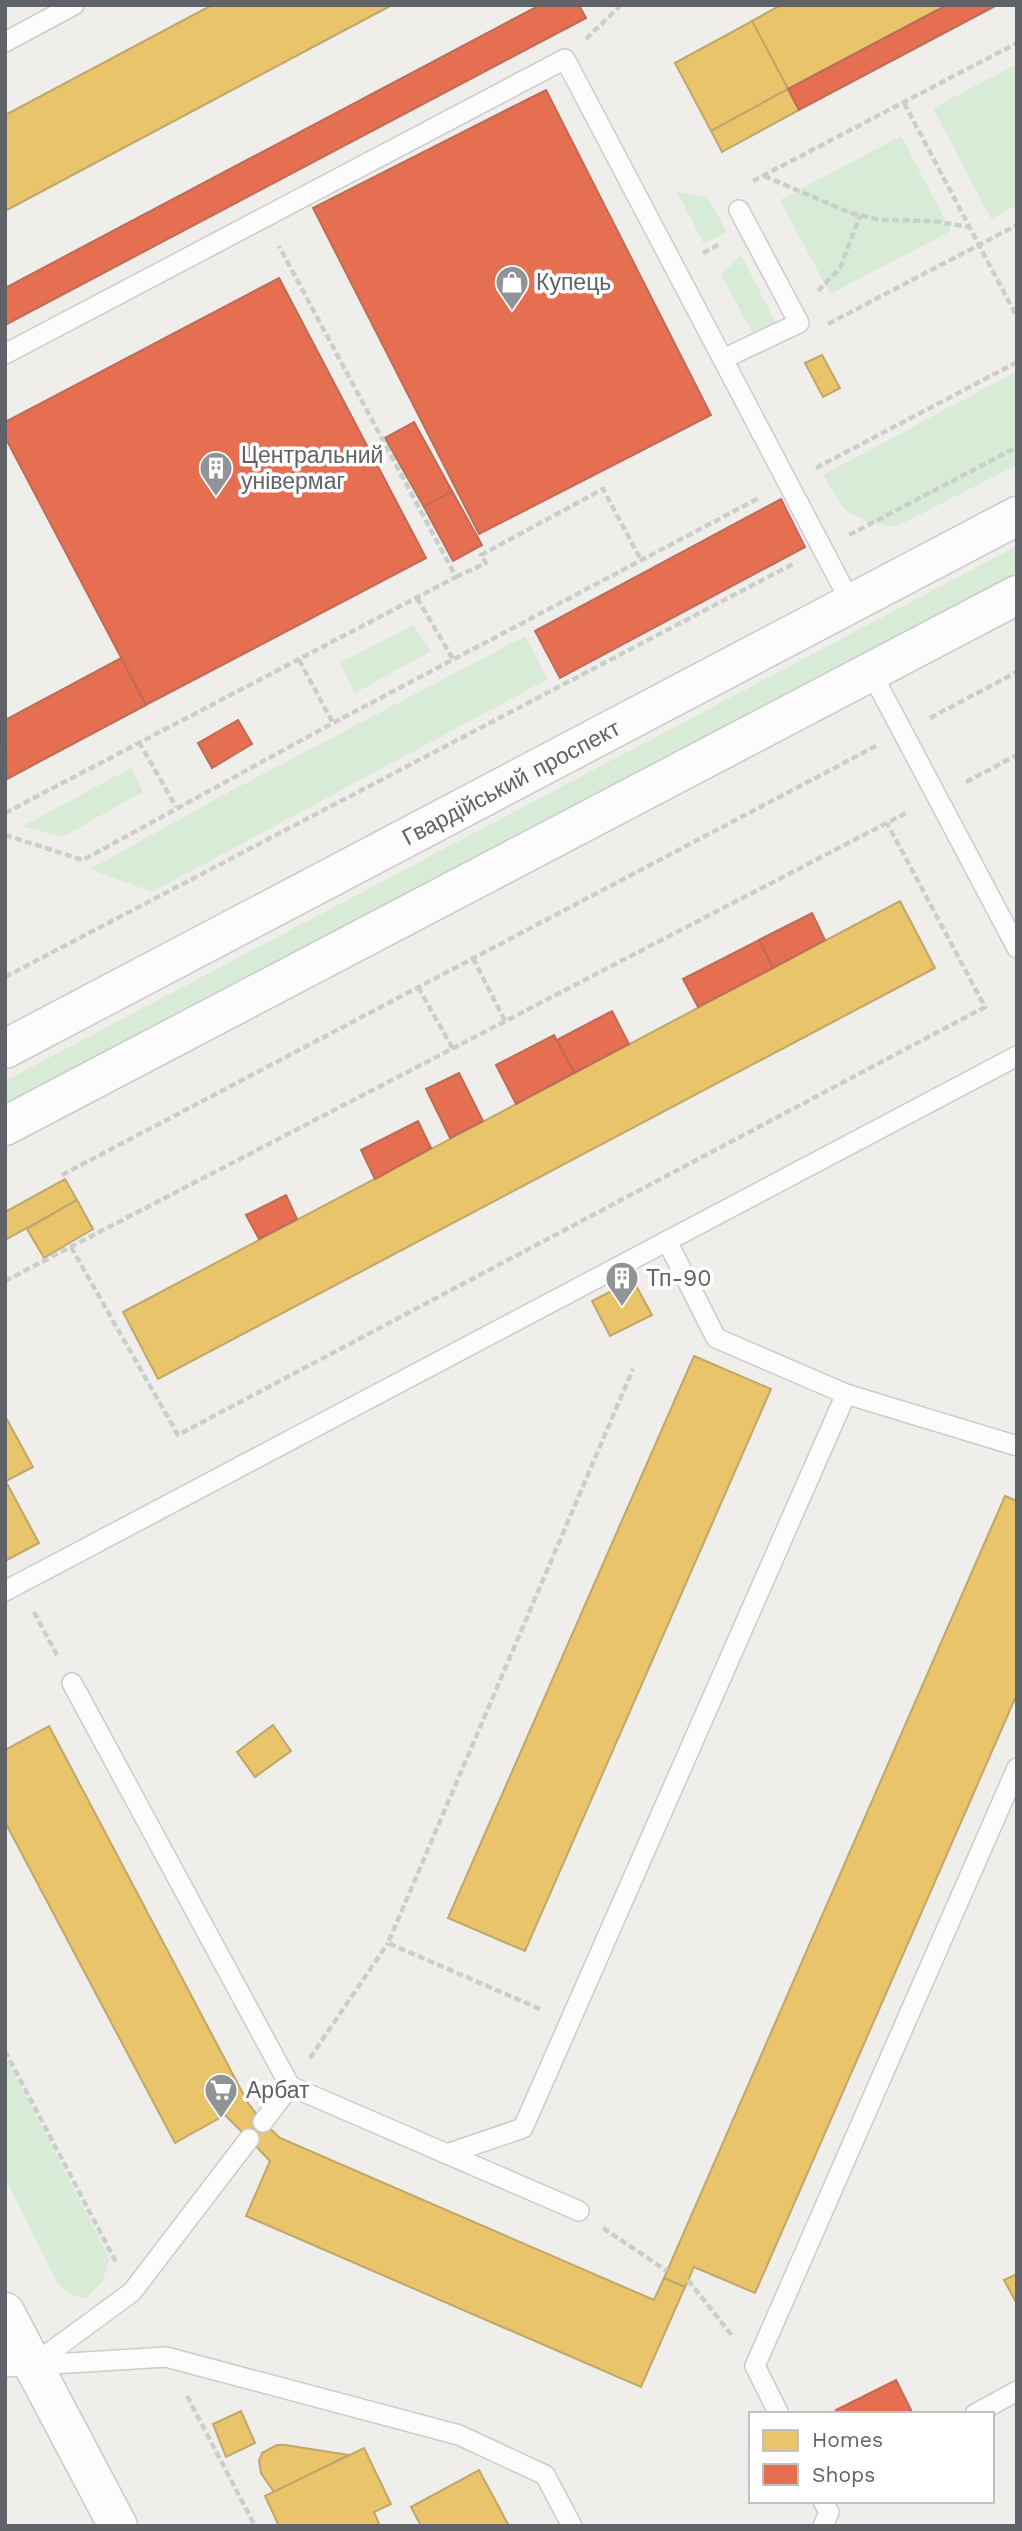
<svg xmlns="http://www.w3.org/2000/svg" width="1022" height="2531" font-family="'Work Sans',sans-serif">
<rect width="100%" height="100%" fill="#efeeea"/>
<g fill="#d8ebd6">
<path d="M1017 64V205L991 219 933 108Z"/>
<path d="M901 136 951 231 830 294 780 200Z"/>
<path d="M677 192 707 197 727 232 704 244Z"/>
<path d="M741 255 776 323 754 336 721 274Z"/>
<path d="M1017 371V465L895 527 865 521 844 509 823 475Z"/>
<path d="M1017 546V573L5 1107V1081Z"/>
<path d="M413 625 431 651 355 693 340 663Z"/>
<path d="M525 636 548 679 152 892 90 869 227 793Z"/>
<path d="M131 768 143 792 62 837 23 826Z"/>
<path d="M6 2058 110 2259 103 2280 87 2298C73 2298 65 2291 56 2281L5 2178Z"/>
</g>
<g fill="#e9c46a" stroke="#c0a769" stroke-width="2">
<path d="M212 5H392L5 211V115Z"/>
<path d="M781 5H947L788 89 752 21Z"/>
<path d="M752 21 788 89 711 131 675 63Z"/>
<path d="M788 89 799 110 722 152 711 131Z"/>
<path d="M822 355 840 388 823 397 805 363Z"/>
<path d="M900 901 935 968 158 1379 123 1312Z"/>
<path d="M65 1179 77 1200 5 1240V1212Z"/>
<path d="M77 1200 93 1229 44 1258 27 1229Z"/>
<path d="M633 1280 652 1315 610 1336 592 1301Z"/>
<path d="M694 1356 771 1389 525 1951 448 1918Z"/>
<path d="M5 1416 33 1467 6 1481 5 1480Z"/>
<path d="M5 1480 39 1543 5 1561Z"/>
<path d="M1005 1496 1017 1501V1694L755 2293 694 2267 685 2287 664 2278Z"/>
<path d="M273 1725 291 1751 255 1777 237 1752Z"/>
<path d="M49 1726 248 2103 262 2121 247 2137 225 2115 175 2143 5 1822V1750Z"/>
<path d="M262 2121 280 2138 654 2300 664 2278 685 2287 641 2387 246 2216 270 2161 247 2137Z"/>
<path d="M1017 2274V2304L1004 2280Z"/>
<path d="M241 2411 255 2443 226 2457 213 2424Z"/>
<path d="M277 2445H285L349 2455 274 2492 261 2473 259 2461 262 2453Z"/>
<path d="M364 2448 391 2504 374 2512 380 2526H279L265 2496Z"/>
<path d="M479 2470 509 2526H417L420 2524 411 2507Z"/>
</g>
<g fill="#e76f51" stroke="#be6b58" stroke-width="2">
<path d="M540 5H579L586 18 5 325V288Z"/>
<path d="M947 5H997L799 110 788 89Z"/>
<path d="M546 90 711 415 479 534 313 208Z"/>
<path d="M279 278 426 558 146 705 5 437V422Z"/>
<path d="M414 422 452 491 424 507 385 438Z"/>
<path d="M452 491 482 545 453 561 424 507Z"/>
<path d="M781 499 805 547 560 678 535 631Z"/>
<path d="M121 658 146 705 7 779 5 720Z"/>
<path d="M238 720 252 744 212 768 198 743Z"/>
<path d="M812 913 825 940 773 968 759 940Z"/>
<path d="M759 940 773 968 698 1007 683 979Z"/>
<path d="M612 1011 629 1044 574 1073 557 1040Z"/>
<path d="M554 1035 574 1073 516 1104 496 1065Z"/>
<path d="M459 1073 483 1121 450 1138 426 1089Z"/>
<path d="M418 1121 431 1148 375 1179 361 1150Z"/>
<path d="M286 1195 297 1219 259 1239 246 1215Z"/>
<path d="M896 2380 913 2414H838L836 2410Z"/>
</g>
<g fill="none" stroke-linecap="round" stroke-linejoin="round">
<defs>
<g id="service">
<path d="M5 42 74 5"/>
<path d="M5 354 565 59 851 603"/>
<path d="M723 359 799 323 739 210"/>
<path d="M871 672 1017 948"/>
<path d="M846 1394 1017 1446"/>
<path d="M5 1591 1017 1056"/>
<path d="M72 1683 290 2086 263 2122"/>
<path d="M290 2086 579 2211"/>
<path d="M447 2154 523 2128 846 1394 716 1338 667 1241"/>
<path d="M34 2364 132 2292 249 2139"/>
<path d="M5 2367 166 2357 459 2435 545 2475 572 2526"/>
<path d="M779 2414 755 2366 1017 1768"/>
<path d="M975 2414 1017 2391"/>
<path d="M823 2526 829 2512 823 2501"/>
</g>
<g id="secondary">
<path id="s1" d="M5 1049 1017 516"/>
<path d="M5 1126 1017 595"/>
<path d="M5 2312 118 2526"/>
</g>
</defs>
<use href="#service" stroke="#cbcccc" stroke-width="22"/>
<use href="#secondary" stroke="#cacacb" stroke-width="41"/>
<g stroke="#cacfcc" stroke-width="4.5" stroke-dasharray="7 3.5" stroke-linecap="butt">
<path d="M586 39 621 5"/>
<path d="M904 103 1017 317"/>
<path d="M764 176 851 213 880 220 933 221 969 227"/>
<path d="M753 181 1017 43"/>
<path d="M703 253 720 244"/>
<path d="M818 291 840 268 860 216"/>
<path d="M828 324 1017 225"/>
<path d="M816 468 1017 362"/>
<path d="M849 535 1017 447"/>
<path d="M456 577 486 563 481 555 603 489 641 560"/>
<path d="M417 598 453 659"/>
<path d="M299 660 333 723"/>
<path d="M930 718 1017 672"/>
<path d="M139 742 176 807"/>
<path d="M966 782 1017 755"/>
<path d="M5 813 456 577 279 246"/>
<path d="M5 835 83 860 333 723 759 498"/>
<path d="M473 958 505 1021"/>
<path d="M5 977 795 563"/>
<path d="M418 987 453 1049"/>
<path d="M62 1175 876 746"/>
<path d="M71 1247 178 1435 985 1007 887 823"/>
<path d="M5 1281 908 812"/>
<path d="M34 1612 58 1657"/>
<path d="M540 2009 388 1943 633 1369"/>
<path d="M5 2051 116 2262"/>
<path d="M310 2058 388 1943"/>
<path d="M603 2228 667 2271"/>
<path d="M688 2280 733 2337"/>
<path d="M187 2396 255 2526"/>
</g>
<use href="#service" stroke="#fdfcfc" stroke-width="19"/>
<use href="#secondary" stroke="#fdfcfc" stroke-width="38"/>
</g>
<defs>
<symbol id="shop-pin" viewBox="-11 -11 22 30"><path d="M0 17L-7.5 6A9.5 9.5 0 1 1 7.5 6Z" fill="#919496" stroke="#fff"/><path d="M-5-2.5h2.3a2.7 3.5 0 0 1 5.4 0H5L5.5 6h-11ZM-1.5-2.5h3a1.5 2.3 0 0 0-3 0Z" fill="#fff"/></symbol>
<symbol id="building-pin" viewBox="-11 -11 22 30"><path d="M0 17L-7.5 6A9.5 9.5 0 1 1 7.5 6Z" fill="#919496" stroke="#fff"/><path d="M-4-6H4V6H1V3H-1V6H-4ZM-2.5-4.3h1.7v1.8h-1.7ZM.8-4.3h1.7v1.8H.8ZM-2.5-1h1.7V.8h-1.7ZM.8-1h1.7V.8H.8Z" fill="#fff"/></symbol>
<symbol id="supermarket-pin" viewBox="-11 -11 22 30"><path d="M0 17L-7.5 6A9.5 9.5 0 1 1 7.5 6Z" fill="#919496" stroke="#fff"/><path d="M-6-5.5h2.5l.6 2H6L4.5 2H-2.5L-4.4-4H-6ZM-1.5 3.2a1.3 1.3 0 1 0 .1 0ZM3 3.2a1.3 1.3 0 1 0 .1 0Z" fill="#fff"/></symbol>
</defs>
<g fill-rule="evenodd">
<use href="#shop-pin" x="493" y="263" width="38" height="52"/>
<use href="#building-pin" x="197" y="449" width="38" height="52"/>
<use href="#building-pin" x="603" y="1259" width="38" height="52"/>
<use href="#supermarket-pin" x="202" y="2071" width="38" height="52"/>
</g>
<g text-anchor="middle" dominant-baseline="central" stroke-width="7" stroke-linejoin="round" paint-order="stroke">
<g font-size="23" fill="#5f6368" stroke="#fff" text-anchor="start">
<text x="536" y="282">Купець</text>
<text x="241" y="455">Центральний<tspan x="241" dy="26">універмаг</tspan></text>
<text x="646" y="1278">Тп-90</text>
<text x="246" y="2090">Арбат</text>
</g>
<g font-size="23" fill="#5f6368" stroke="#fff">
<text stroke="none"><textPath href="#s1" startOffset="572">Гвардійський проспект</textPath></text>
</g>
</g>
<rect width="1022" height="2531" fill="none" stroke="#5f6368" stroke-width="14"/>
<rect x="749" y="2412" width="245" height="91" fill="#ffffff" stroke="#bfc1c3" stroke-width="2"/>
<rect x="763" y="2430" width="35" height="21" fill="#e9c46a" stroke="#bfc1c3" stroke-width="2"/>
<text x="812" y="2447" font-size="21" fill="#5f6368">Homes</text>
<rect x="763" y="2464" width="35" height="21" fill="#e76f51" stroke="#bfc1c3" stroke-width="2"/>
<text x="812" y="2482" font-size="21" fill="#5f6368">Shops</text>
</svg>
